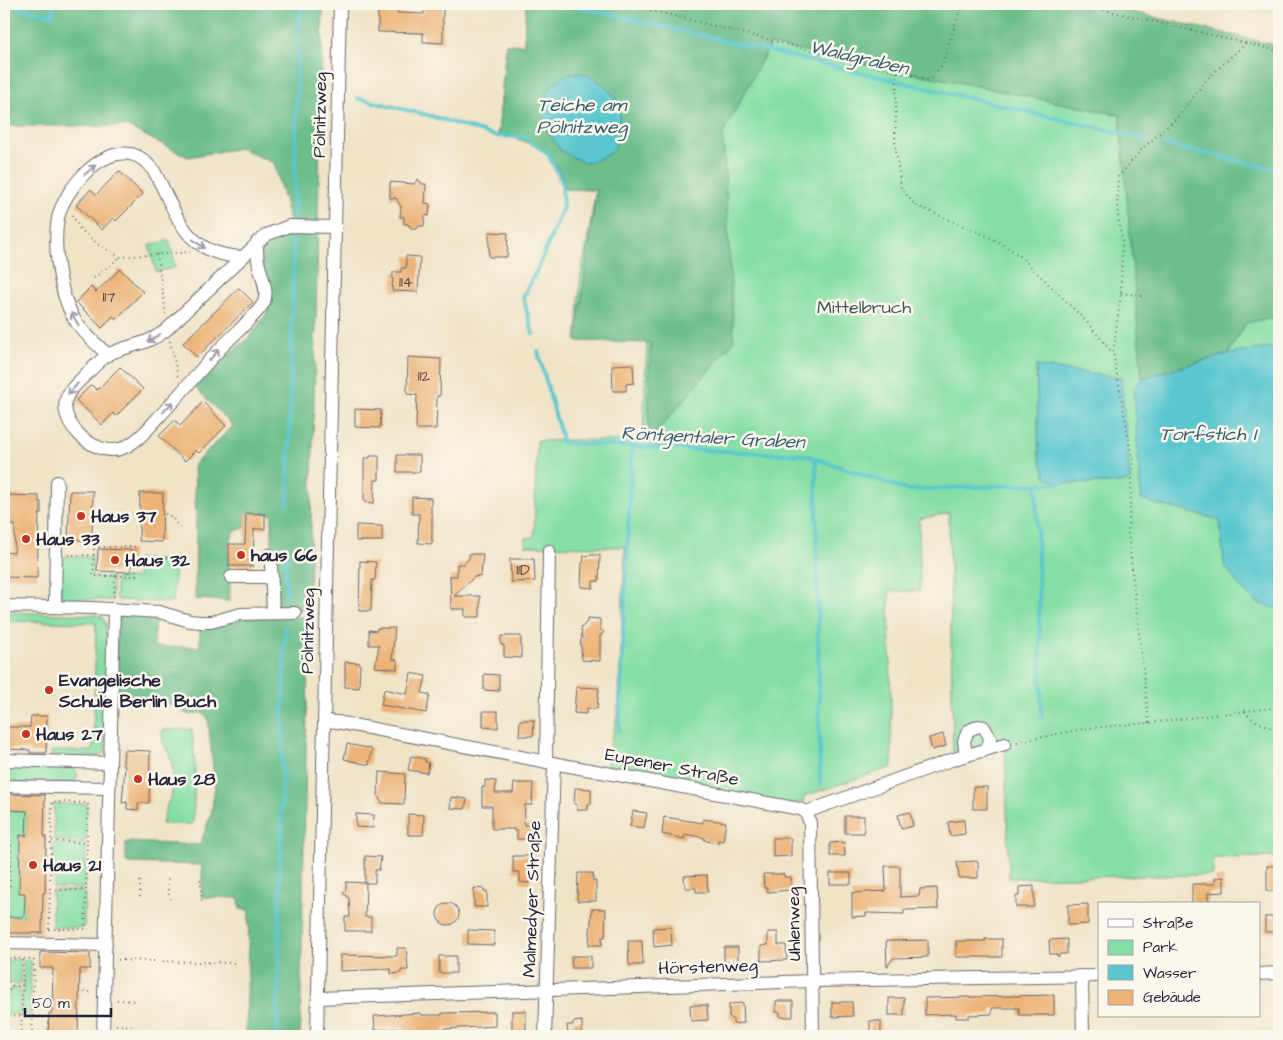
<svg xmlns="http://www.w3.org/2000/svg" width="1283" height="1040" font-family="'Architects Daughter',sans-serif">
<rect width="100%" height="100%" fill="#fbf7ec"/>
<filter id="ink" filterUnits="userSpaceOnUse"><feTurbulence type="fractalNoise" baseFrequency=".02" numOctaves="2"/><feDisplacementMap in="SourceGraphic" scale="10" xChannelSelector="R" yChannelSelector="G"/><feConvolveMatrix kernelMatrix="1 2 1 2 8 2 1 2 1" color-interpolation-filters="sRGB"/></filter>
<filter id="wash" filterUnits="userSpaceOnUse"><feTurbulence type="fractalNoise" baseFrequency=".0096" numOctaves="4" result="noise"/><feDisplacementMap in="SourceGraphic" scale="20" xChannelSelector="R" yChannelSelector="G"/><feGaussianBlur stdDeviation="1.12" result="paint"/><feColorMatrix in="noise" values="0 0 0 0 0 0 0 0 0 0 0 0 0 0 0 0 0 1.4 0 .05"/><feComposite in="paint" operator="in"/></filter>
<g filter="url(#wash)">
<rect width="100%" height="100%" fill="#f0e4c7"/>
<g fill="#85dfa4" stroke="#548070">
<path d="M526 4 763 58 770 44 1120 115 1122 144 1279 180V857L1213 858V875L1009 878 1005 744 1003 740 953 752 949 513 919 519 920 591H889L892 767 804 796V802L788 803 607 771V759L618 712 625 547 526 546 524 538 534 537 537 441 567 440 643 441 647 337 577 335 580 282 596 190 565 189C559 154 531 139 498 135L506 44 524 45Z"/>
<path d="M169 240 176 267 156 272 149 245Z"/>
<path d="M60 556 92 557V577H112V599L110 600 60 599Z"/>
<path d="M137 559 175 560 173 602 118 600 116 598V578H137Z"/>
<path d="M4 612 96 615 102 617 106 623 105 751 101 756 51 757V751H93L96 623 4 621Z"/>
<path d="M192 729 195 769 193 824H162L167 805 172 796 173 768 169 754 163 742 162 730Z"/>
<path d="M4 764 74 767C78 773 79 777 74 783H4Z"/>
<path d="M54 804H87L86 841 54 840Z"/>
<path d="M4 811H27L26 836 21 835 25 893 24 917 4 918Z"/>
<path d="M53 843 86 844 85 888H53L55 880Z"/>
<path d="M52 891H85L84 928 52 927Z"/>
<path d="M8 960H21L20 984H13L8 979Z"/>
<path d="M24 960H31L30 1015H22Z"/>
<path d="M12 988H20V1014H7V992Z"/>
</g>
<g fill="#6cbe8a" stroke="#477062">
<path d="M4 4H323L318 223 290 222 274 163 240 148 188 157 126 126H4Z"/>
<path d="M526 4H1098L1279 46V316L1246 323 1228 354 1142 378 1120 115 770 44 723 134 734 341 648 442 650 343 576 341 596 190 565 189C559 154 531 139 498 135L506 44 524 45Z"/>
<path d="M291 233H318L309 609H277L272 553V514L246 513 245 528 234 531 229 544 230 601 195 599 196 523 194 464 233 426 193 385C199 379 205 371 212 366 233 350 247 344 262 320 264 317 267 314 268 310 274 276 238 245 291 233Z"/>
<path d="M125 613 155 615 154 647H200V625L244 618 309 617 300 1036H246L249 910 240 909 239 898 202 897V865L126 863V842L200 845 211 814 215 788 208 719 202 712 189 715 155 697 116 702 117 618Z"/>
</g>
<g fill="#5ac7cf" stroke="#3e7485">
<path d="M583 73 600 82 612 93 620 108 619 137 612 152 597 160 584 163 561 151 547 130 543 110 549 89 563 76Z"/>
<path d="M1279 346V609L1257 603 1240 587 1224 564 1220 520 1141 500 1134 388 1142 378 1228 354Z"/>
<path d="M1036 366 1121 378 1130 480 1122 483H1058L1046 477 1039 457Z"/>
</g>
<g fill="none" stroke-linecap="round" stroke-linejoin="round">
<g stroke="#5ac7cf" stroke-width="4">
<path d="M4 4 52 15 54 4"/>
<path d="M567 4 1145 139"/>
<path d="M357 98 431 116 495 136 524 137 548 154 562 182 563 208 538 268 523 297 533 334"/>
<path d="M1164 144 1279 170"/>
<path d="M538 352 563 443 805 455 908 490 1063 483"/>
<path d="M816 459 820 785"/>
<path d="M1036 484 1042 717"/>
<path d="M288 504 298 37 302 7"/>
<path d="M286 596V549"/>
<path d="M619 731 632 446"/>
<path d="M277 1036 285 627"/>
</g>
</g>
<g id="blocks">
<g fill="#ecb276">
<path d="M378 4H398L397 13 424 14V4H443V43L423 42V33L378 32Z"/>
<path d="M119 171 143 194 116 221 113 218 102 230 76 205 91 189 96 195Z"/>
<path d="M418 179 422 184H426L425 203 430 204 429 216 425 215 424 226H419L417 229H412L408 224H404V217H400L401 207 396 198H390V182L414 184Z"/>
<path d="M489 232 508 233 507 257H489Z"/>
<path d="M406 256 420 257 418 292 392 291 393 272H401V268H406Z"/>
<path d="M120 269 143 292 116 319 113 316 102 328 76 302 91 287 96 292Z"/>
<path d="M239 288 253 302 197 357 183 343Z"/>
<path d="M408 357 441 359 440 396H437L436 429H416L417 395 407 394Z"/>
<path d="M633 364 634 383 626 384V391H613L612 365Z"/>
<path d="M120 367 143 389 116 416 113 413 102 425 76 400 91 385 97 390Z"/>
<path d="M203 402 226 426 199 453 196 450 185 461 159 436 175 420 180 426Z"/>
<path d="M355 409 381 410 380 428 355 427Z"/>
<rect x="397" y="455" width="23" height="17"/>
<path d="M370 456H379V480H375L374 503 364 502V458H370Z"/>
<path d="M70 491H93L92 540H68Z"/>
<path d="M140 493H163L162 542 139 541Z"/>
<path d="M4 495 39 496V502H41V514H39L37 578 4 577V552L14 553 15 525H4Z"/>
<path d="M412 497 431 498V514H432V544L418 543 419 514H412Z"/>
<path d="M246 513 265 514V529H254L253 566H229V544H245Z"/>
<path d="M356 525 382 526V541H356Z"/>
<path d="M98 549 132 550 131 572 97 571Z"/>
<path d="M469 554H483L481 576 474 577 454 596H480V617H465V609H451L450 576H457V564H464L469 558Z"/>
<path d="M590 555H600L599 581H593V588L581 587 582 563H583L584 556Z"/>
<path d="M510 559H534L535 581 511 582Z"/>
<path d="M360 561 376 562 375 580H372L371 611H359Z"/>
<path d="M588 618 600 619V629L604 632 600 636V661L582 660 581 646 580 644 582 638 581 628 588 621Z"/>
<path d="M377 628H395L392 659 397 660V669L375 667 379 645H369V630L377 631Z"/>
<path d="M501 636H521V658L504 657V645H501Z"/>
<path d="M345 662 360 663 359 688 345 687Z"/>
<path d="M411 673 426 676 422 693 430 695 426 713 381 705 384 689 407 694Z"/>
<path d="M484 674 499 675V691L484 690Z"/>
<path d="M576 687 599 688 597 709 587 708 586 714 574 713Z"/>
<path d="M483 711H498V728L483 727Z"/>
<path d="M31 716H47L46 753H30V750L4 749V727H30Z"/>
<path d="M520 720H534L533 736H519Z"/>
<path d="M943 734 946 746 932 750 929 738Z"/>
<path d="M347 744 372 749 369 765 344 759Z"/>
<path d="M124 750 150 751 149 803H138V810L127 809V802L122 803 125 766 123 765Z"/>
<path d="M411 756 426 759 425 762 429 763 427 773 408 770Z"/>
<path d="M379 772 405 774 404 804 382 803 380 800 378 796Z"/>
<path d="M485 780 496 781 495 793H513L514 783H533L532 805H525L524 825H532V839H517V831H514V829H492V806H482V787H485Z"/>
<rect x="973" y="787" width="14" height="22"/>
<path d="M575 788 591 789V804H588V810H577V804H574Z"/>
<path d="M4 794 45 795 44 836H46V844L45 893H43L42 933H4V917H24L25 893H19L20 835 26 836 27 811 4 810Z"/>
<path d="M451 797 467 799 465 809 450 808Z"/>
<path d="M633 811 647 813 644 828 630 826Z"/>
<path d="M910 812 913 826 901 829 898 815Z"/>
<path d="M356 814 374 815 373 828 356 827Z"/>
<path d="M408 814 424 815 423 835H408Z"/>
<rect x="845" y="816" width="19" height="17"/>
<path d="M664 817 703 823V819L726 822 723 841 718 840V843L711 842 704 840 705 838 685 834 684 839 662 834Z"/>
<path d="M964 820 965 834 950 836 948 822Z"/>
<path d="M773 838H791V856L773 857Z"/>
<path d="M844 842 845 856H830V843Z"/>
<path d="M365 856 381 857 379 870H375V883H366L365 917H371V931H345V917H350L349 898 343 893 346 890V882L365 883Z"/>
<path d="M513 856H531L530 883 520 882V872H513Z"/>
<path d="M978 861V878H959L957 862Z"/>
<path d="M885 866H900V897L919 896 920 889 937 888 938 909 904 910V914L866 913V916L852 917V893L886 891Z"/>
<rect x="1267" y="866" width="12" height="25"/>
<path d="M578 873H593V881H596V901H577Z"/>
<rect x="830" y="873" width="21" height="11"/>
<path d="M763 874H784V877H791V890L767 892V888H764Z"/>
<path d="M707 875 708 892H696V888H685L684 876Z"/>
<path d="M1224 877V892L1208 893V904H1192V884H1215V878Z"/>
<path d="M1034 886V907H1016V896H1019V887Z"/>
<path d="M474 888 484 889V891H487V907H474Z"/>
<circle cx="448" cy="914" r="11"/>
<path d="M1088 904V924L1068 925V905Z"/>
<path d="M592 909H606L605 937H602V945H589Z"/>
<rect x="1265" y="917" width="14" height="15"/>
<path d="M671 927 672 945 654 947 653 928Z"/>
<path d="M468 930 494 931V945L468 944Z"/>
<path d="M768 932H778V945H786L787 960 761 961V946L768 945Z"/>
<path d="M985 939H1002V957H956V941H985Z"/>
<path d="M1067 939V954H1060L1058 957 1056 954H1050L1049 940Z"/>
<path d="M928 940V957L893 958 887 967 886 941Z"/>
<path d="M628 941H642L643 965H629Z"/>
<rect x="724" y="947" width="14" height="15"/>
<path d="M397 948H406L407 956 408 970H401V973L391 974V969L340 971V955L397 956Z"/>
<path d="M40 952 90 953V969H80L78 1036H48L49 1013H52L53 968H40Z"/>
<rect x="439" y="956" width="17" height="17"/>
<path d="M571 956H591V968H572Z"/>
<path d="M1054 995V1015H1019V1008H992V1014L969 1015V1018H956V1014L925 1015V998Z"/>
<rect x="889" y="998" width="15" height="17"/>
<path d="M776 1001H793V1017H780V1012H776Z"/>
<path d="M832 1002H852L853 1016 832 1017Z"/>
<path d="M743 1003 744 1023 733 1024V1020L729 1016V1004Z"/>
<path d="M690 1005H707L708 1020 691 1021Z"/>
<rect x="512" y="1011" width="14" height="23"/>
<path d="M495 1012V1026L444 1029V1034H423V1036H405V1028L375 1030 374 1016 421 1013 422 1015H442V1013Z"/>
<path d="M582 1021V1036H568L567 1025H573V1022Z"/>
<rect x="870" y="1021" width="11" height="15"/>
</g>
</g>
</g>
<g filter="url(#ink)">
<use href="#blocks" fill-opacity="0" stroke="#6a666c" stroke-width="1"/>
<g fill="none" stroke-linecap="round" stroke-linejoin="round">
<defs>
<g id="minor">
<path d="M257 242C257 249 257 255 258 261 260 273 269 290 264 302 260 312 229 339 220 349 199 371 179 396 157 419 147 430 137 442 123 448 95 460 49 417 71 390 77 383 102 358 109 354 130 344 145 346 165 331L266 235 289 226 335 227"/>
<path d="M108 355C95 343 80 330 72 315 59 290 53 245 58 218 64 190 99 149 130 154 140 155 147 163 154 171 178 214 183 254 241 257"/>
<path d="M269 555 271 563 273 613"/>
<path d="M231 577H272"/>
<path d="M4 606 93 608 159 612 190 621 201 622H211L241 614 295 613"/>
<path d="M55 607 57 482"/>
<path d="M324 721 337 722C491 752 646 780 800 809L806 812 954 759 1005 744"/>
<path d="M966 756 964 741 968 731 978 726 984 727 990 738 989 744 983 751"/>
<path d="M4 760 110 763"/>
<path d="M546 762 549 551"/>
<path d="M4 786 109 788"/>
<path d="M806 812 810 823 813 1036"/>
<path d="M4 943 106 945"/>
<path d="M1259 974 1279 973"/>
<path d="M1082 976 1083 1036"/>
<path d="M318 998 812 981 1099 976"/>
<path d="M103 1036 114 609"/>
<path d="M317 1036 340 4"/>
<path d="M545 1036 554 764"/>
</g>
</defs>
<use href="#minor" stroke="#6a666c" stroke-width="14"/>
<g stroke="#6a666c" stroke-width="2" stroke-dasharray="1 4" stroke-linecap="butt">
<path d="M626 4 930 80 942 65 962 4"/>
<path d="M1079 4 1279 51"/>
<path d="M897 72 895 144 901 188 915 205 994 239 1019 255 1085 320 1113 353"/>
<path d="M72 215 80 229 99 245 120 257 190 252"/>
<path d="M157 254 166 314"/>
<path d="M94 278 120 257"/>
<path d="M1121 293 1142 296"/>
<path d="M170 341 178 377"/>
<path d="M165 514 172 517 179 528"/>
<path d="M94 547H136V576H93Z"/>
<path d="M68 555H94"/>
<path d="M136 558H179"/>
<path d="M114 597 115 571"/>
<path d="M1245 711C1250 723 1270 724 1279 733"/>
<path d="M1149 723 1128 533 1133 462 1113 353 1121 293 1122 240 1117 210 1118 177 1142 149 1178 117 1207 79 1246 43"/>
<path d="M1017 742 1088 728 1149 723 1279 707"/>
<path d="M52 841 87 843"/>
<path d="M4 842H11L10 886H4"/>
<path d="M4 864H11"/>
<path d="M168 879V893L171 899"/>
<path d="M200 880 202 901"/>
<path d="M51 890H86"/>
<path d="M140 897V878"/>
<path d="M4 915H8"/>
<path d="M49 929H85L88 803 52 802"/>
<path d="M49 929 52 802"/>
<path d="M4 958 34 959"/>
<path d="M118 960 234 963"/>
<path d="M6 980V958"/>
<path d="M4 981H9L12 986 9 991H4"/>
<path d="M12 986H22"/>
<path d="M79 992H92"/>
<path d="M117 1000 137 1001"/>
<path d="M4 1016 46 1017"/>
<path d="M116 1025 136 1026"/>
<path d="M4 1028 7 1029 9 1032 5 1036"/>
<path d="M5 1028 6 992"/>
<path d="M9 1032 21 1033"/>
<path d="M81 1033 91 1034"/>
<path d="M21 1036 23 958"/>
<path d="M32 1036 34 956"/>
</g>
<use href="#minor" stroke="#fff" stroke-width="12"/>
</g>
<defs><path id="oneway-shaft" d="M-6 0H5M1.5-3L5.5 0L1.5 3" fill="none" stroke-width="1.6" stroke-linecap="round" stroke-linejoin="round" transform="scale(1.25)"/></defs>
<g stroke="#9c9ca7">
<use href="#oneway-shaft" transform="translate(90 170) rotate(-40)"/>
<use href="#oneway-shaft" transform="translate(199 244) rotate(36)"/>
<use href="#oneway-shaft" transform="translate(75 319) rotate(-121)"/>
<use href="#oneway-shaft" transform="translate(154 338) rotate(148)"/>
<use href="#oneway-shaft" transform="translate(214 355) rotate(-49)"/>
<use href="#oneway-shaft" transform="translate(73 389) rotate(130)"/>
<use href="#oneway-shaft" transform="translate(168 407) rotate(-47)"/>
</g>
</g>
<g fill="#c8321e" stroke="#fbf7ec" stroke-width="2">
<circle cx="81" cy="516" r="5"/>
<circle cx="26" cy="539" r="5"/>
<circle cx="241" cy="555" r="5"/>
<circle cx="115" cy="560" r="5"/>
<circle cx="49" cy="690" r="5"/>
<circle cx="26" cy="734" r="5"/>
<circle cx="138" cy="779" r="5"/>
<circle cx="33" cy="865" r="5"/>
</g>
<g text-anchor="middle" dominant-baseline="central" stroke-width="5" stroke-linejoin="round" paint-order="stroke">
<g font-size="15" fill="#54464a">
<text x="406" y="282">114</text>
<text x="109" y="297">117</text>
<text x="424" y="376">112</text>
<text x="523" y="570">11D</text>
</g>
<g font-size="18" fill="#22223b" stroke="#fbf7ec">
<text transform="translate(320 115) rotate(-89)">Pölnitzweg</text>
<text transform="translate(308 631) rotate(-89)">Pölnitzweg</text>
<text transform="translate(672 767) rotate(11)">Eupener Straße</text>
<text transform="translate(532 899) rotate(-88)">Malmedyer Straße</text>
<text transform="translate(794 924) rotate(-91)">Uhlenweg</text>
<text transform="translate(708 967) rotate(-2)">Hörstenweg</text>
</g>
<g font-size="18" fill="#405b5a" stroke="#fbf7ec">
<text x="864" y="307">Mittelbruch</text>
</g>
<g font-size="18" font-weight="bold" fill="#22223b" stroke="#fbf7ec" text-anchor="start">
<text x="91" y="516">Haus 37</text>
<text x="36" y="539">Haus 33</text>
<text x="251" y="555">haus 66</text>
<text x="125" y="560">Haus 32</text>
<text x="59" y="680">Evangelische<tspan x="59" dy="21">Schule Berlin Buch</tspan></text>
<text x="36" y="734">Haus 27</text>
<text x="148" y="779">Haus 28</text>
<text x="43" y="865">Haus 21</text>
</g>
<g font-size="19" font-style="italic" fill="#365c6f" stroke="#fbf7ec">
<text transform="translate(859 58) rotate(13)">Waldgraben</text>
<text x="582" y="105">Teiche am<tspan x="582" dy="22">Pölnitzweg</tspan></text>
<text x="1208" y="434">Torfstich I</text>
<text transform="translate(713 438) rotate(3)">Röntgentaler Graben</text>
</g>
</g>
<rect width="1283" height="1040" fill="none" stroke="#fbf7ec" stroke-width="20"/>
<rect x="1098" y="902" width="162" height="115" fill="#fbf7ec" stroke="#a4a2a5"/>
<rect x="1108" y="919" width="25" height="8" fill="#ffffff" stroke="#a4a2a5"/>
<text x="1143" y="928" font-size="15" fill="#22223b">Straße</text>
<rect x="1108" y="940" width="25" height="15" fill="#85dfa4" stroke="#a4a2a5"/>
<text x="1143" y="952" font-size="15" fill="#22223b">Park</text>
<rect x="1108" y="965" width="25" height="15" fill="#5ac7cf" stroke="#a4a2a5"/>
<text x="1143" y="978" font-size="15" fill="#22223b">Wasser</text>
<rect x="1108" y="990" width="25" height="15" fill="#ecb276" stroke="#a4a2a5"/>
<text x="1143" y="1002" font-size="15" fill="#22223b">Gebäude</text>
<path d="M25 1008v8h86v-8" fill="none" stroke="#22223b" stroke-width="2.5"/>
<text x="32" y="1008" font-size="15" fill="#22223b" stroke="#fbf7ec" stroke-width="4" paint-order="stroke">50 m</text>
</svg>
